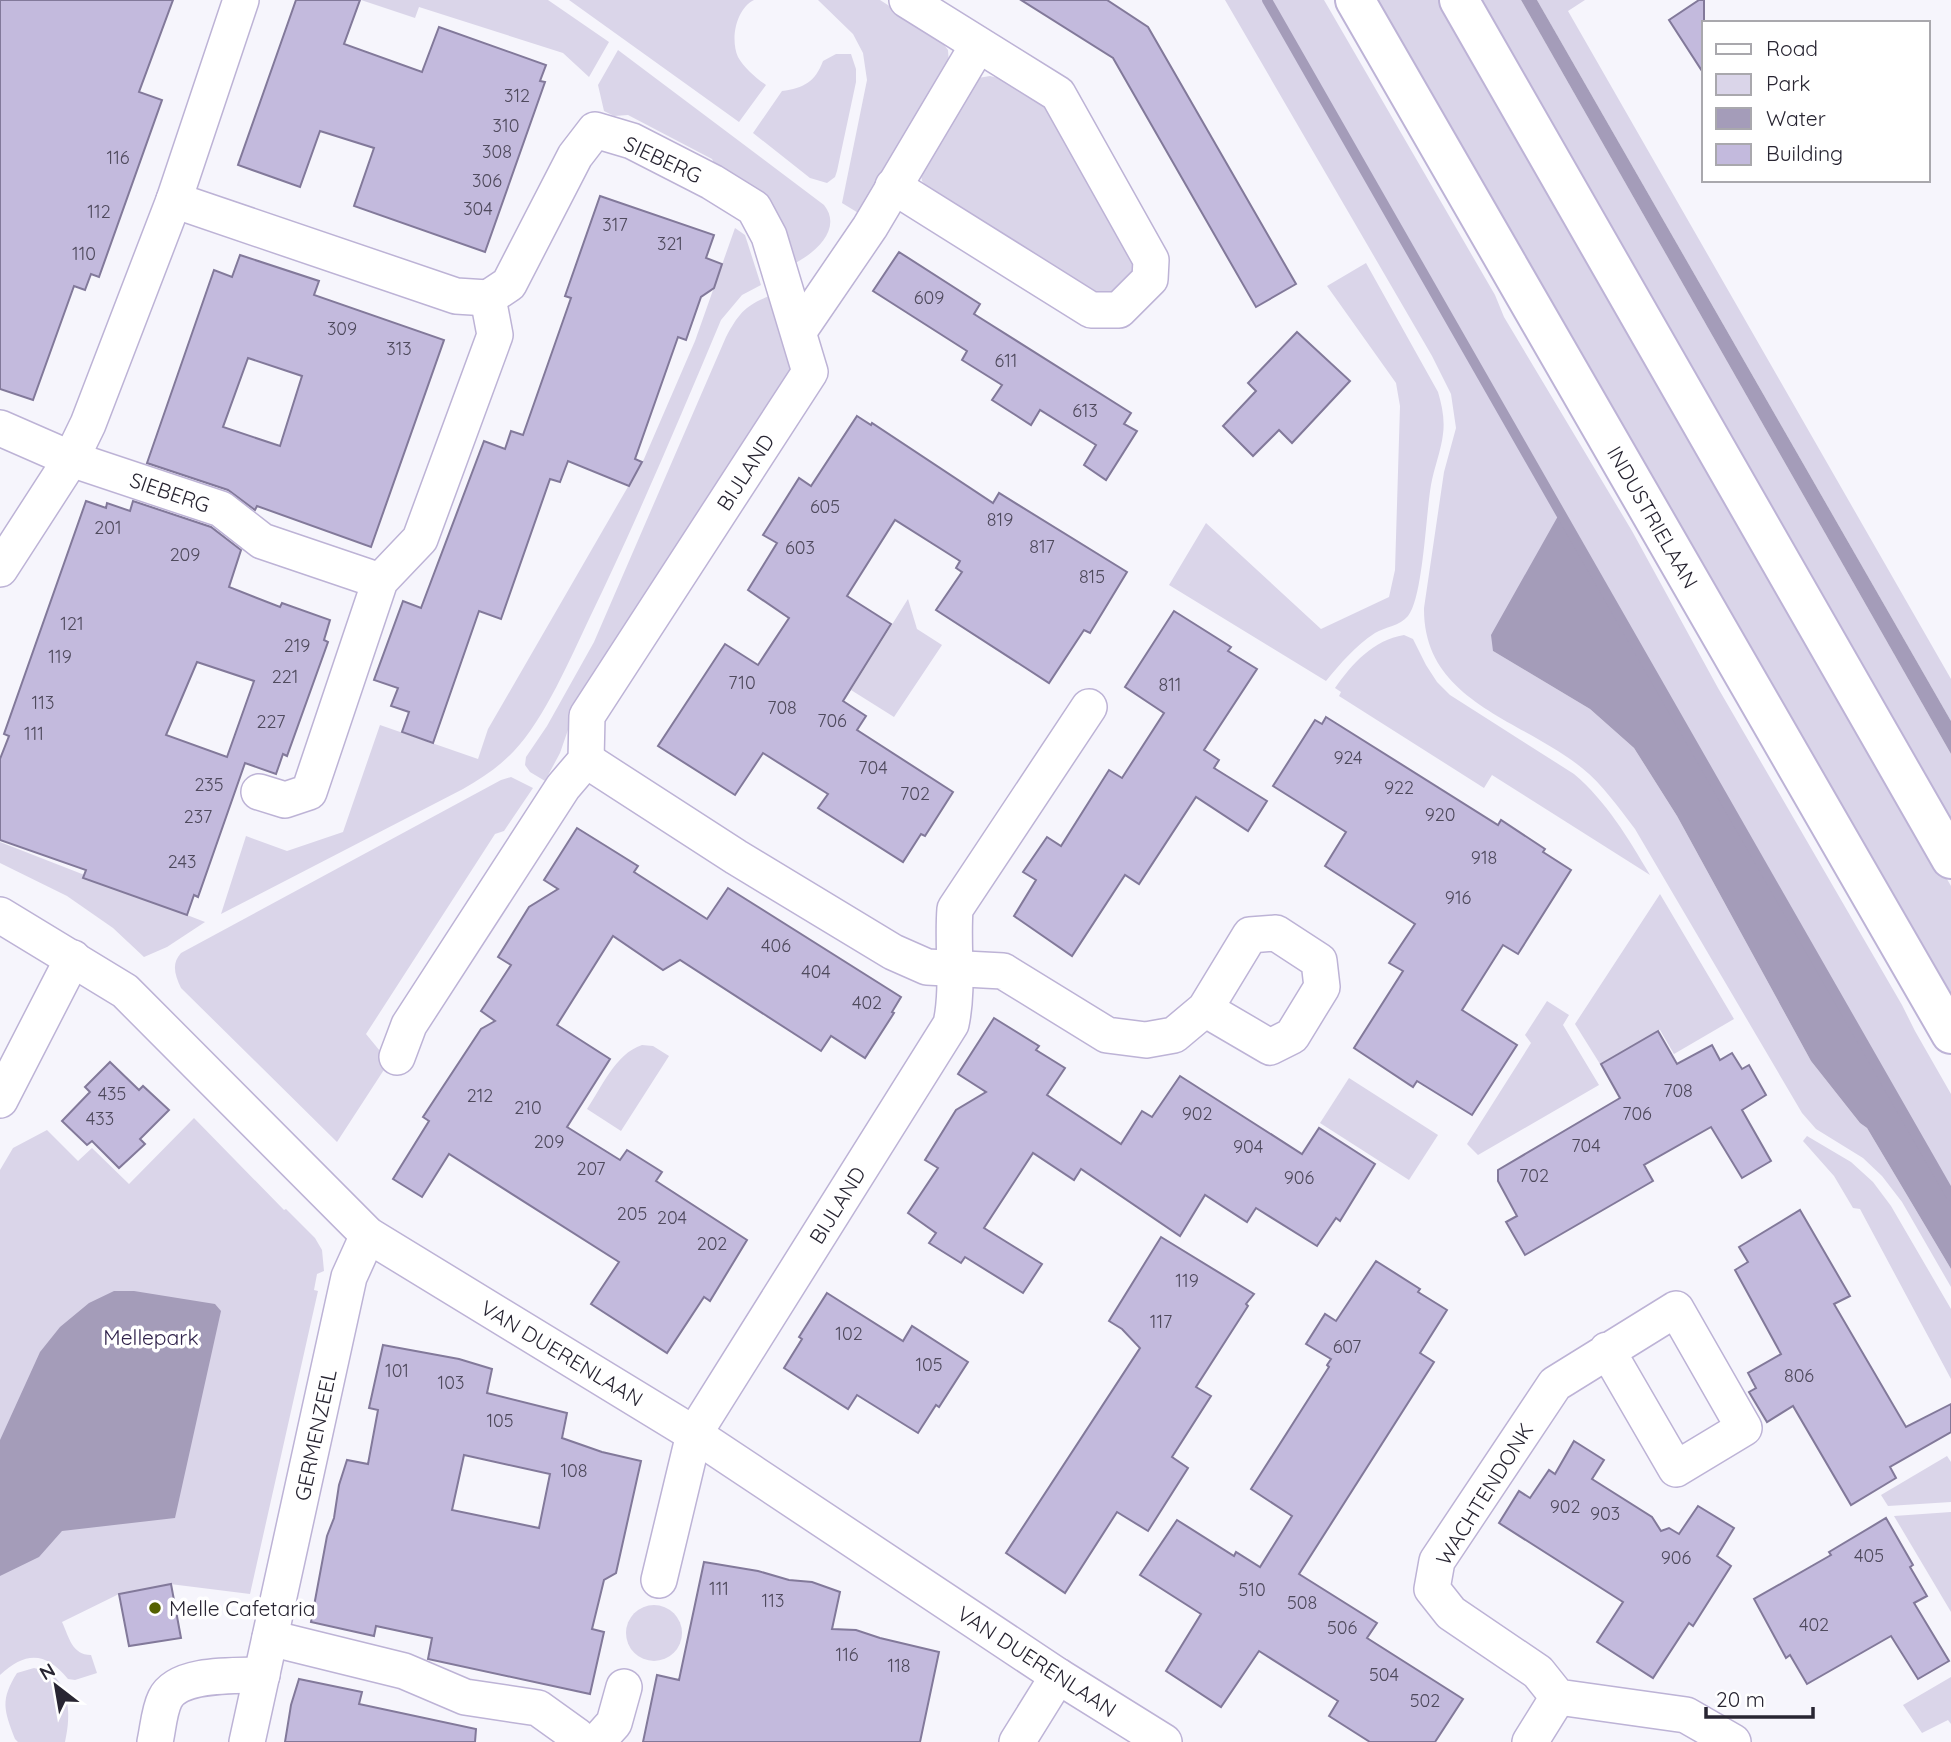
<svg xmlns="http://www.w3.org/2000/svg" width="1951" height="1742" font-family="Quicksand,sans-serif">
<rect width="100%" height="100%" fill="#f6f5fc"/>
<g fill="#dad5e9">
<path d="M361 0H548L609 42 589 77 563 53 419 7 415 18Z"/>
<path d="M569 0H754C736 9 730 39 738 57 744 68 756 78 766 85L739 122Z"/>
<path d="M818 0H880L938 37 948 50 949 65 860 214 842 203 867 80 863 53 853 34Z"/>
<path d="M1225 0H1324L1495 295 1504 317 1632 531 1718 688 1902 1005 1915 1031 1951 1094V1201L1558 517 1493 651 1590 709 1634 748 1677 816 1811 1061 1860 1123 1867 1128 1951 1269V1287L1902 1202 1882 1176 1863 1158 1816 1129 1802 1113 1635 829C1618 807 1603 785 1582 768 1522 719 1423 702 1424 608L1444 472 1456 428 1451 394 1432 356Z"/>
<path d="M1372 0H1443L1951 886V1008Z"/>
<path d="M1479 0H1521L1951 754V823Z"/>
<path d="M1537 0H1585L1568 11 1951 679V721Z"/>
<path d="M618 50 824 205C844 230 812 256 791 265L718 171 712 159 628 115 614 116 604 111 598 85Z"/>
<path d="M836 54H851L856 69V82L837 171 835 177 827 183 810 178 753 133 782 91C804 88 815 82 823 61Z"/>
<path d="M990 76 1006 80 1044 104 1135 267C1131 284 1118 293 1101 296L934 195 922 181 919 165 978 78Z"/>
<path d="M735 228 745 235 761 285 742 295 721 320C679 420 637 520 590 617 571 657 544 720 514 751 499 767 482 778 463 789L221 914 246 836 287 851 343 832 380 725 478 759 488 729 644 459 695 341Z"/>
<path d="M1366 263 1438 392C1442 406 1445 419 1443 434 1441 451 1434 468 1431 485 1426 513 1423 598 1408 616 1400 626 1385 627 1375 633 1355 646 1341 663 1326 681L1169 585 1206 523 1321 629 1389 597 1395 570 1400 406 1396 383 1327 286Z"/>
<path d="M775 294 792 356 790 370 578 701 560 753 545 781 530 772 525 765 526 757 547 726 594 642 726 337C740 311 747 304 775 294Z"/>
<path d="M908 599 917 629 942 645 894 717 851 690Z"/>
<path d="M1404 635 1413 639 1426 665 1437 682 1450 695 1574 774C1607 802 1628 838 1650 875L1492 775 1484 788 1339 696 1341 692 1335 688C1352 664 1373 640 1404 635Z"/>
<path d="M511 777 533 788 504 831 495 834 366 1034 389 1062 337 1142 181 988C175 975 171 964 181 953L501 780Z"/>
<path d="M0 842 205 922 167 947 144 957 113 928 67 896 0 863Z"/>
<path d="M1660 894 1734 1019 1674 1054 1660 1030 1600 1064 1575 1024Z"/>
<path d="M1547 1001 1569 1015 1563 1025 1599 1085 1478 1155 1467 1144 1531 1043 1525 1035Z"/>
<path d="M642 1045 653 1046 669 1056 621 1131 587 1109C602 1087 615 1054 642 1045Z"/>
<path d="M1349 1078 1438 1135 1409 1180 1320 1123Z"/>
<path d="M194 1118 284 1210 286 1209 315 1238 322 1250 324 1271 317 1274 314 1290 318 1291 250 1594 170 1584 119 1594 62 1622C69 1637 72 1655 91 1655L97 1673 75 1680 68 1679C46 1652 26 1651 0 1675V1170L13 1148 47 1130 78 1161 92 1148 129 1184Z"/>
<path d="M1807 1136 1851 1162 1873 1182 1891 1206 1951 1309V1379L1860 1209 1853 1208 1834 1176 1803 1141Z"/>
<path d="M1947 1456 1951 1462V1502L1888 1506 1881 1495Z"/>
<path d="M1951 1512V1612L1894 1516Z"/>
<circle cx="654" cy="1633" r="28"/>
<path d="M34 1668C41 1670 50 1672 55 1677 71 1694 70 1720 65 1742H18L15 1739C4 1710 0 1700 17 1673Z"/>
<path d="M1951 1677V1724L1948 1720 1922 1733 1903 1705Z"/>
</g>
<g fill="#a49cb9">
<path d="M1521 0H1537L1951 721V754Z"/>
<path d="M1558 516 1951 1201V1269L1867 1128 1860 1123 1811 1061 1677 816 1634 748 1590 709 1493 651 1491 635Z"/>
<path d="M114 1291H134L215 1304 221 1311 175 1518 62 1531 39 1557 0 1576V1440L40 1352 60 1327 89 1303Z"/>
</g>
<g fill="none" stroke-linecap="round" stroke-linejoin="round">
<path stroke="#a49cb9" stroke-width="10" d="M1267 0 1951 1196"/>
</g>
<g fill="#c3badd" stroke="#82799a" stroke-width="2" fill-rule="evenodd">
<path d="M0 0H173L139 92 162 100 99 277 91 274 85 290 74 286 33 400 0 389Z"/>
<path d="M296 0H360L344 44 422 72 439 27 546 65 540 81 545 82 485 252 354 206 374 148 320 131 300 187 238 165Z"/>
<path d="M1021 0H1107L1148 27 1296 284 1256 307 1113 58Z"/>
<path d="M1699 0H1704V74L1669 20Z"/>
<path d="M600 196 714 235 706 258 722 264 714 288 701 297 686 340 678 337 635 459 642 462 629 486 568 461 560 482 550 479 501 619 479 611 433 743 402 732 409 712 391 706 398 688 374 680 403 601 421 608 484 441 505 449 511 431 523 435 571 298 565 296Z"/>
<path d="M899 252 980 304 974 314 1131 413 1124 424 1137 431 1106 480 1084 465 1096 445 1040 410 1031 425 992 400 1002 385 962 360 967 351 873 291Z"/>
<path d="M240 255 319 281 314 295 444 340 371 547 257 506 255 510 228 490 147 463 214 270 232 277ZM248 358 302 376 280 446 223 427Z"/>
<path d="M1297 332 1350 381 1292 443 1279 430 1253 456 1223 426 1256 391 1248 383Z"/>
<path d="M857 416 871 425 872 423 993 503 999 493 1127 572 1090 633 1084 630 1049 683 936 610 962 572 956 568 960 561 895 520 847 596 891 624 843 701 866 716 857 730 953 792 925 836 921 834 903 862 818 808 828 794 763 753 735 795 658 746 725 644 758 665 789 618 748 590 777 543 763 535 799 478 811 486Z"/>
<path d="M86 501 106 508 107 503 130 511 133 501 211 527 241 550 229 587 280 607 282 603 330 620 324 640 328 642 287 756 283 754 276 774 245 763 198 897 194 895 187 915 83 878 86 870 0 840V759L9 736 4 734ZM197 662 254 681 227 757 166 735Z"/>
<path d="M1174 611 1231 647 1228 651 1257 669 1204 750 1219 760 1214 768 1267 801 1248 831 1196 797 1139 884 1125 875 1072 956 1014 916 1036 880 1023 872 1047 837 1061 846 1109 770 1122 778 1164 713 1125 687Z"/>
<path d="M1326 717 1498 825 1501 820 1545 849 1543 852 1571 870 1518 954 1503 945 1462 1010 1517 1045 1472 1115 1417 1081 1413 1087 1354 1048 1403 971 1389 963 1415 924 1325 866 1346 832 1273 786 1315 720 1322 724Z"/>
<path d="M577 828 638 866 634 872 707 919 728 888 901 997 892 1012 894 1013 865 1058 831 1036 821 1051 680 960 663 970 613 936 557 1025 610 1059 567 1127 620 1160 627 1150 662 1172 656 1181 747 1240 710 1301 704 1297 667 1353 591 1304 619 1262 449 1154 422 1197 393 1179 429 1121 423 1117 481 1029 495 1021 481 1011 511 965 498 957 529 907 558 889 544 880Z"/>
<path d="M994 1018 1039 1046 1036 1050 1065 1068 1047 1095 1121 1144 1142 1111 1152 1117 1180 1076 1302 1154 1319 1128 1375 1164 1340 1221 1336 1218 1317 1246 1256 1208 1247 1222 1205 1195 1180 1236 1081 1169 1074 1180 1033 1153 984 1228 1042 1264 1023 1293 965 1257 961 1263 929 1243 936 1233 908 1213 938 1168 925 1160 956 1110 986 1092 958 1074Z"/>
<path d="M1658 1031 1677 1064 1712 1045 1720 1060 1732 1053 1742 1069 1749 1065 1766 1095 1742 1110 1771 1161 1742 1178 1711 1127 1644 1165 1653 1181 1525 1255 1506 1222 1517 1216 1498 1181V1170L1620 1098 1601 1064Z"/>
<path d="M110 1062 139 1090 143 1086 169 1110 140 1139 145 1144 119 1168 92 1141 87 1145 62 1121 90 1092 85 1087Z"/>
<path d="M1800 1210 1850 1296 1834 1304 1906 1427 1951 1404V1432L1890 1467 1896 1478 1851 1505 1793 1406 1767 1422 1749 1392 1756 1388 1748 1373 1781 1354 1735 1270 1748 1262 1739 1247Z"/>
<path d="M1161 1237 1254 1294 1246 1304 1248 1306 1196 1387 1211 1396 1172 1457 1188 1468 1148 1531 1117 1512 1065 1593 1006 1553 1140 1348 1122 1329 1109 1321Z"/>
<path d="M1376 1261 1420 1289 1418 1292 1447 1310 1420 1353 1434 1362 1299 1574 1377 1623 1367 1638 1463 1699 1435 1742H1370L1329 1716 1338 1701 1259 1651 1221 1707 1166 1671 1201 1614 1140 1575 1177 1520 1234 1556 1236 1552 1260 1567 1292 1516 1251 1489 1329 1367 1327 1365 1331 1359 1306 1344 1325 1314 1336 1321Z"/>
<path d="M827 1293 903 1341 912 1326 968 1362 939 1407 936 1405 918 1433 857 1395 848 1409 784 1368 802 1339 799 1337Z"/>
<path d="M383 1345 459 1359 492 1369 487 1393 567 1413 562 1438 602 1452 641 1461 616 1573 604 1580 592 1629 604 1632 590 1694 428 1659 432 1638 376 1626 374 1636 311 1622 327 1536 334 1518 339 1485 347 1460 368 1464 378 1410 369 1408ZM464 1455 550 1474 539 1528 452 1510Z"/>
<path d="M1574 1441 1604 1460 1592 1479 1652 1517 1661 1531 1669 1528 1679 1534 1698 1506 1734 1528 1717 1556 1731 1566 1693 1626 1689 1623 1653 1678 1597 1642 1623 1602 1499 1523 1519 1491 1530 1498 1549 1470 1555 1474Z"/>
<path d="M1886 1518 1913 1565 1910 1567 1927 1596 1914 1603 1949 1661 1918 1679 1891 1636 1807 1684 1790 1655 1786 1658 1754 1599 1831 1555 1829 1552Z"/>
<path d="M704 1562 758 1571 789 1580 812 1582 840 1592 832 1629 856 1630 880 1638 939 1652 920 1742H643L657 1675 679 1680Z"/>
<path d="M171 1584 181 1638 129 1646 119 1594Z"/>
<path d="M299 1679 362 1692 359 1704 476 1729 475 1742H285L291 1705Z"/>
</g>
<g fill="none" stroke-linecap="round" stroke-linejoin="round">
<defs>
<g id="minor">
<path d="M893 186 1091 310H1119L1150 279 1151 260 1058 94 907 0"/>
<path d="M174 200 456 296 488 298"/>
<path d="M799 331 870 227 978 45"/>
<path d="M0 428 71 459 221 509 262 541 380 581"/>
<path d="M0 569 71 459 88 424 174 200 241 0"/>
<path d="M586 760 736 857 893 952 927 967 1003 971 1107 1035 1146 1040 1174 1035 1205 1009 1270 1047 1292 1036 1322 987 1319 961 1276 933 1250 935 1205 1009"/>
<path d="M259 792 285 800 309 792 380 581 420 539 495 335 488 298 509 284 575 156 595 130 632 141 712 182 754 208 769 236 810 372 587 716 586 760 563 787 409 1025 397 1057"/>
<path d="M0 915 125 991 368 1235 694 1434 1058 1676 1164 1742"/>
<path d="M0 1100 73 958"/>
<path d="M1607 1350 1676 1469 1744 1428 1676 1309 1555 1384 1437 1561 1432 1589 1451 1613 1538 1672 1558 1697 1686 1715 1733 1742"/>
<path d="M659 1580 694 1434 951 1024C959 987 952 947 955 909L1089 707"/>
<path d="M270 1638 404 1671 465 1697 538 1708 577 1736 581 1742"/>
<path d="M155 1742C158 1729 159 1711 165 1699 178 1672 236 1676 262 1675"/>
<path d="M247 1742 349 1277 368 1235"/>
<path d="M597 1742 614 1723 624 1687"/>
<path d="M1017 1742 1058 1676"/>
<path d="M1530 1742 1558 1697"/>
</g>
<g id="secondary">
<path d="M1355 0 1951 1034"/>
<path d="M1459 0 1951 859"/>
</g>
</defs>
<use href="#minor" stroke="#bdb3d6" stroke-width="38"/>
<use href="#secondary" stroke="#bdb3d6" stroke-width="42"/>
<use href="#minor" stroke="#fff" stroke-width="35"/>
<use href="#secondary" stroke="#fff" stroke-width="38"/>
</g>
<circle fill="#546000" stroke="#fff" stroke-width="2.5" cx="155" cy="1608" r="7"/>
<g text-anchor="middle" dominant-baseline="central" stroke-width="7" stroke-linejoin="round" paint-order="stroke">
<g font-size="18" fill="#4f4a5d">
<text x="517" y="95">312</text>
<text x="506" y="125">310</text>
<text x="497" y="151">308</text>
<text x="118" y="157">116</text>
<text x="487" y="180">306</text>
<text x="478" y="208">304</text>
<text x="99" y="211">112</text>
<text x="615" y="224">317</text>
<text x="670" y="243">321</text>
<text x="84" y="253">110</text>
<text x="929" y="297">609</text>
<text x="342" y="328">309</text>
<text x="399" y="348">313</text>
<text x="1006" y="360">611</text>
<text x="1085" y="410">613</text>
<text x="825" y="506">605</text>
<text x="1000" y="519">819</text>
<text x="108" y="527">201</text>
<text x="1042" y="546">817</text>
<text x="800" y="547">603</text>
<text x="185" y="554">209</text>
<text x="1092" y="576">815</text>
<text x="72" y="623">121</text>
<text x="297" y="645">219</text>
<text x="60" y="656">119</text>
<text x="285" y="676">221</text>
<text x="742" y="682">710</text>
<text x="1170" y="684">811</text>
<text x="43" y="702">113</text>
<text x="782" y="707">708</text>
<text x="832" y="720">706</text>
<text x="271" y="721">227</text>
<text x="34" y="733">111</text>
<text x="1348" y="757">924</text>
<text x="873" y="767">704</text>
<text x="209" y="784">235</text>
<text x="1399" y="787">922</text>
<text x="915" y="793">702</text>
<text x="1440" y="814">920</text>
<text x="198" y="816">237</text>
<text x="1484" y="857">918</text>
<text x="182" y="861">243</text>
<text x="1458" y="897">916</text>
<text x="776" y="945">406</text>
<text x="816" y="971">404</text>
<text x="867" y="1002">402</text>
<text x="1678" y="1090">708</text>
<text x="112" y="1093">435</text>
<text x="480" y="1095">212</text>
<text x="528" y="1107">210</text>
<text x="1197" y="1113">902</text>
<text x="1637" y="1113">706</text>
<text x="100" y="1118">433</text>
<text x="549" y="1141">209</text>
<text x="1586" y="1145">704</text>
<text x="1248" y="1146">904</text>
<text x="591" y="1168">207</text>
<text x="1534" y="1175">702</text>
<text x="1299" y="1177">906</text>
<text x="632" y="1213">205</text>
<text x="672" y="1217">204</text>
<text x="712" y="1243">202</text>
<text x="1187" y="1280">119</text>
<text x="1161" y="1321">117</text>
<text x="849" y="1333">102</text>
<text x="1347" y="1346">607</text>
<text x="929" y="1364">105</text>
<text x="397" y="1370">101</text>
<text x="1799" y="1375">806</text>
<text x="451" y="1382">103</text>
<text x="500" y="1420">105</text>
<text x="574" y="1470">108</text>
<text x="1565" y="1506">902</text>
<text x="1605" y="1513">903</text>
<text x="1869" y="1555">405</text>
<text x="1676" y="1557">906</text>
<text x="719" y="1588">111</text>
<text x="1252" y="1589">510</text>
<text x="773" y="1600">113</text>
<text x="1302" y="1602">508</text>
<text x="1814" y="1624">402</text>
<text x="1342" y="1627">506</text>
<text x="847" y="1654">116</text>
<text x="899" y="1665">118</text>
<text x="1384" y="1674">504</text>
<text x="1425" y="1700">502</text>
</g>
<g font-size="21" fill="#282532" stroke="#fff">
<text transform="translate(663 159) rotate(25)">SIEBERG</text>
<text transform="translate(745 472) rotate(-57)">BIJLAND</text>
<text transform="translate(170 492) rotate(19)">SIEBERG</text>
<text transform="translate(1653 517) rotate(60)">INDUSTRIELAAN</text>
<text transform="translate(837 1205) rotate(-58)">BIJLAND</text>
<text transform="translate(562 1353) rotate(31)">VAN DUERENLAAN</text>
<text transform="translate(315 1435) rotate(-78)">GERMENZEEL</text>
<text transform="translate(1484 1494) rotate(-58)">WACHTENDONK</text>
<text transform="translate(1037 1661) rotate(33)">VAN DUERENLAAN</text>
</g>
<g font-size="21" fill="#30224b" stroke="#fff">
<text x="151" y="1337">Mellepark</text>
</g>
<g font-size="21" fill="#282532" stroke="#fff" text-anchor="start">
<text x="169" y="1608">Melle Cafetaria</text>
</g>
</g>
<rect x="1702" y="21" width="228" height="161" fill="#ffffff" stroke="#a9a8ad" stroke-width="2"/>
<rect x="1716" y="44" width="35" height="10" fill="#ffffff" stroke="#a9a8ad" stroke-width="2"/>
<text x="1766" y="56" font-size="21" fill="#282532">Road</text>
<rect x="1716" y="74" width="35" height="21" fill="#dad5e9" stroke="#a9a8ad" stroke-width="2"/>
<text x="1766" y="91" font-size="21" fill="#282532">Park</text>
<rect x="1716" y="108" width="35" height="21" fill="#a49cb9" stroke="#a9a8ad" stroke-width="2"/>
<text x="1766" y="126" font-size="21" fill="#282532">Water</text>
<rect x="1716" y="144" width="35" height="21" fill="#c3badd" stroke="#a9a8ad" stroke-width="2"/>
<text x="1766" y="161" font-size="21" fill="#282532">Building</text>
<g transform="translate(56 1686) rotate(329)" stroke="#ffffff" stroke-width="5" paint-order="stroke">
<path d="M0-5L12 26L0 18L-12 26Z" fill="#282532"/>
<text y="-10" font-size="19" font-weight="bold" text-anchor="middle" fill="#282532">N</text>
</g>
<path d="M1706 1707v10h107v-10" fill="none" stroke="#282532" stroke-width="3.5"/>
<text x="1716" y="1707" font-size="21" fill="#282532" stroke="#ffffff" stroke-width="5" paint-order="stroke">20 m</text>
</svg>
